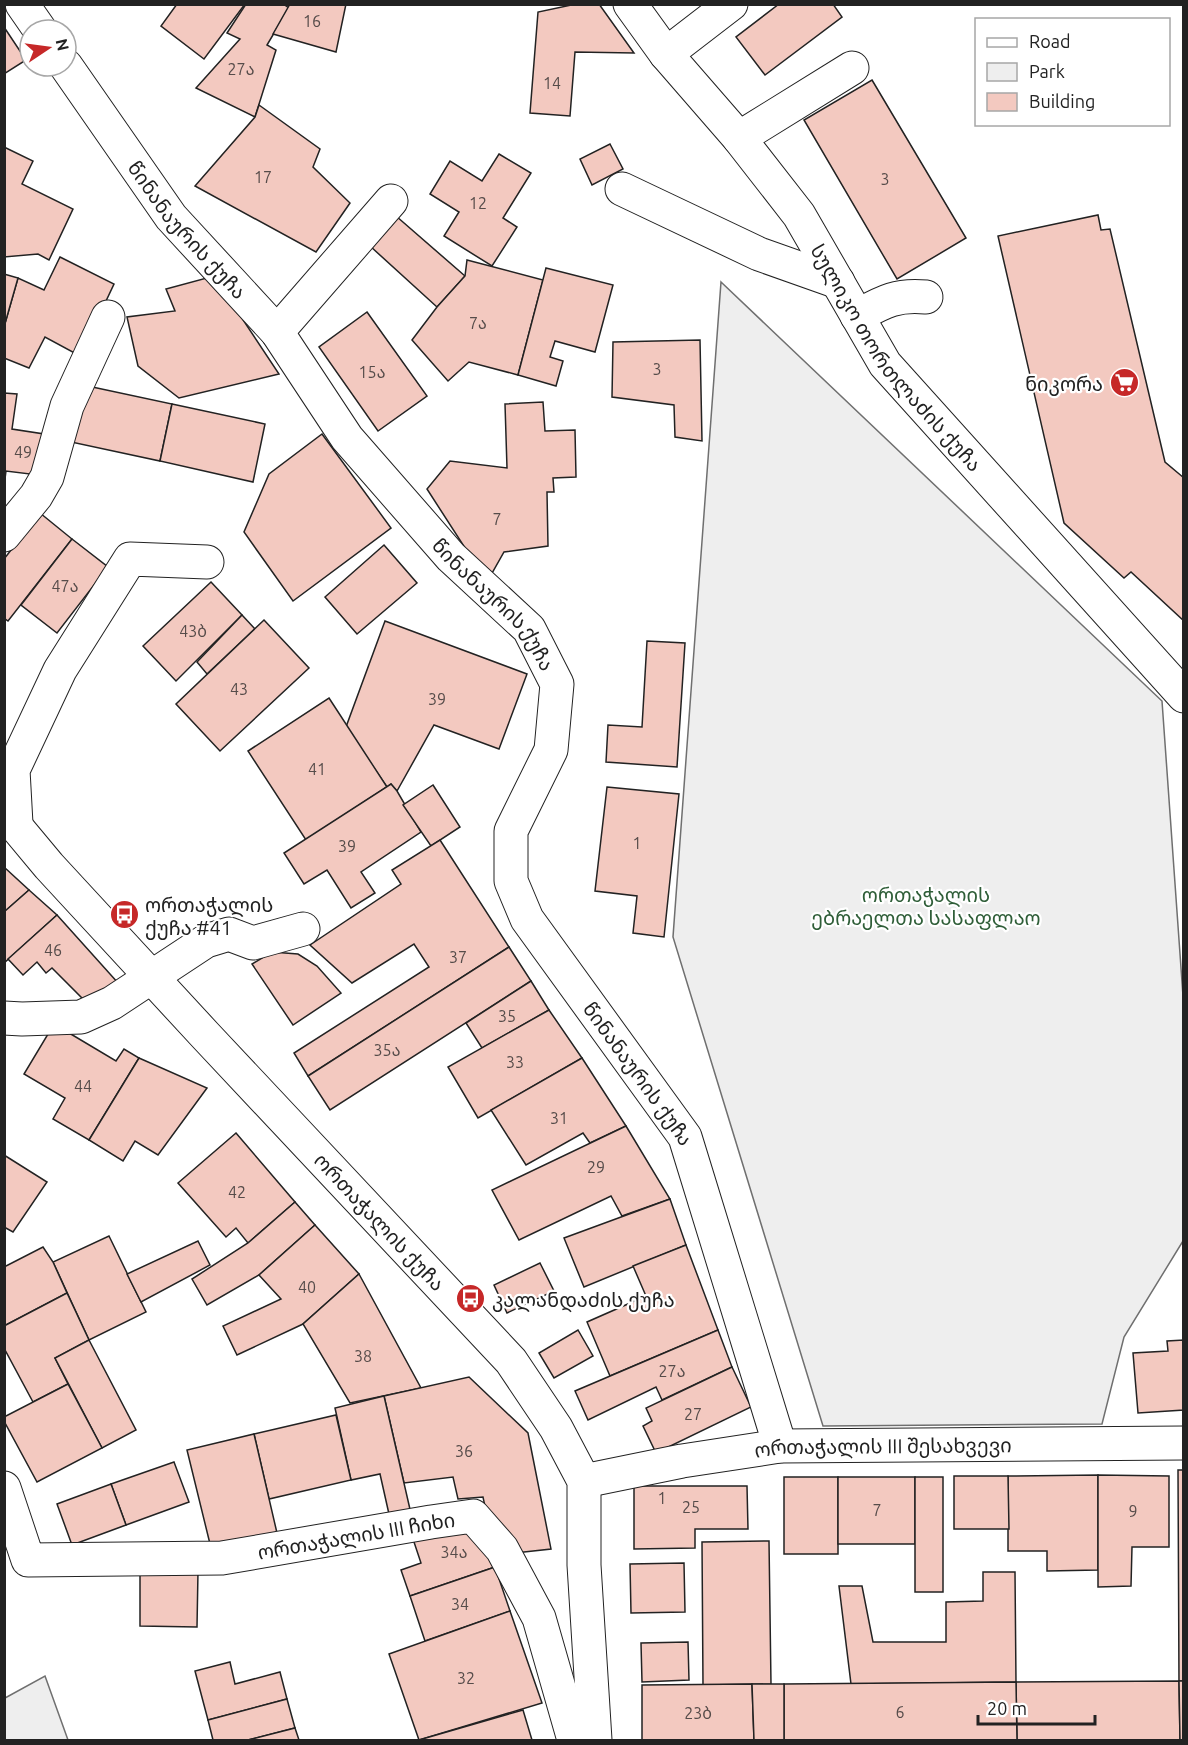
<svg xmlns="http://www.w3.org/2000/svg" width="1188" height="1745" font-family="Ubuntu,'Noto Sans Georgian',sans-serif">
<rect width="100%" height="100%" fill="#fff"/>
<g fill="#eee" stroke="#6f6f6f" stroke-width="1.5">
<path d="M721 282 1162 701 1183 996V1241L1124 1337 1102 1424 823 1426 673 937Z"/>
<path d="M45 1676 68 1740H5V1698Z"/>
</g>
<g fill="#f3c9c0" stroke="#222" stroke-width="1.5">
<path d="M177 4H245L204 59 161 26Z"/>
<path d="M246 4H283L289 8 267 45 276 50 255 117 196 88 240 39 227 33Z"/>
<path d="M290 4H346L336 52 273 34Z"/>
<path d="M576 4H599L634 53 575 52 570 116 530 113 538 12Z"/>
<path d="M779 4H833L842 17 765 75 736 37Z"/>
<path d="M4 27 26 60 4 74Z"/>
<path d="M872 80 966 238 897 279 804 120Z"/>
<path d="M259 105 320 149 313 167 350 203 316 252 195 186 255 117Z"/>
<path d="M610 144 623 169 592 185 580 159Z"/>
<path d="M4 147 33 161 22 184 73 209 49 260 38 254 4 257Z"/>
<path d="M499 154 531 173 503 218 517 227 492 266 444 236 459 212 430 194 450 161 482 181Z"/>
<path d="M1098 215 1101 230 1110 229 1165 462 1184 478V621L1131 572 1124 578 1064 523 998 236Z"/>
<path d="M396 216 465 276 437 307 370 246Z"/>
<path d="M60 257 114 284 80 356 45 337 29 368 4 358V327L18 278 44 290Z"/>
<path d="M467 260 543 280 518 375 469 362 448 381 412 340 437 307 465 276Z"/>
<path d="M546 268 613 285 595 352 555 341 550 357 563 361 556 386 518 375Z"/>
<path d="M4 274 18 278 4 327Z"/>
<path d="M214 276 279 374 179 398 138 366 127 317 175 311 166 289Z"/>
<path d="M367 312 427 396 378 431 319 347Z"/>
<path d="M700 340 702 441 675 437 674 405 612 397 613 342Z"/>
<path d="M83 385 172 404 160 461 71 442Z"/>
<path d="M4 393 17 394 12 429 44 434 38 475 6 471 4 487Z"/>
<path d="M543 402 545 431 575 430 576 477 553 478 554 492H547L548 546 504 552 487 582 427 489 450 461 507 468 505 404Z"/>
<path d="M172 404 265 424 253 482 160 461Z"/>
<path d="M322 434 391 528 293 601 244 532 269 474Z"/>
<path d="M40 513 72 539 8 621 4 618V559Z"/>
<path d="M72 539 108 567 57 633 21 605Z"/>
<path d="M384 545 417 583 357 634 325 597Z"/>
<path d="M211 582 242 615 176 681 143 646Z"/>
<path d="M242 615 255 629 207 674 197 662Z"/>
<path d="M264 620 309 668 220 751 176 704Z"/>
<path d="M385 621 527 674 499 749 434 725 397 791 391 784 387 787 346 727Z"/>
<path d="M647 641 685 643 677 767 606 762 608 725 642 727Z"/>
<path d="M329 698 387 787 306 840 248 751Z"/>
<path d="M391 784 397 791 421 832 361 872 375 893 351 908 327 870 304 884 284 853Z"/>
<path d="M433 785 460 827 431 846 403 805Z"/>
<path d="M607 787 679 794 664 937 633 933 637 896 595 891Z"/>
<path d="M440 840 509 947 308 1076 294 1053 429 967 414 944 352 983 310 945 401 884 392 870Z"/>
<path d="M4 867 29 890 4 912Z"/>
<path d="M29 890 57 915 4 963V912Z"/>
<path d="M57 915 119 984 85 1001 52 968 46 973 37 962 23 975 8 959Z"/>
<path d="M509 947 531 981 330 1110 308 1076Z"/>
<path d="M272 952 298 954 317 966 341 993 293 1025 252 964Z"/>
<path d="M531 981 549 1010 482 1048 466 1023Z"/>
<path d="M549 1010 582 1058 478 1118 448 1067Z"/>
<path d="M54 1024 116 1061 124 1049 139 1058 89 1140 53 1119 65 1098 24 1074Z"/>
<path d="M139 1058 207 1088 158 1155 135 1141 123 1161 89 1140Z"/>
<path d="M582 1058 626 1126 590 1143 583 1133 526 1165 491 1110Z"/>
<path d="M626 1126 670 1199 622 1216 611 1196 519 1240 492 1190Z"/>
<path d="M236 1133 295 1202 248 1243 236 1228 226 1237 178 1183Z"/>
<path d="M4 1155 47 1182 13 1232 4 1227Z"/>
<path d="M670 1199 686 1245 584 1287 564 1238Z"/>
<path d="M295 1202 315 1225 259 1275 207 1305 192 1279 248 1243Z"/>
<path d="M315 1225 359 1274 303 1324 237 1355 223 1326 281 1299 259 1275Z"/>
<path d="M109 1236 146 1312 89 1340 53 1262Z"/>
<path d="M198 1241 210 1265 141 1302 127 1274Z"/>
<path d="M686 1245 718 1330 610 1376 587 1322 646 1296 633 1266Z"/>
<path d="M43 1247 53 1262 67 1293 4 1326V1267Z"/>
<path d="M540 1263 554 1291 507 1313 494 1285Z"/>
<path d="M359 1274 421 1388 350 1403 303 1324Z"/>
<path d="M67 1293 89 1340 55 1358 68 1384 33 1402 4 1348V1326Z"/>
<path d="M578 1330 593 1356 554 1378 539 1353Z"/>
<path d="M718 1330 732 1367 662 1400 656 1387 588 1420 575 1391Z"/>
<path d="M89 1340 136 1430 102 1448 55 1358Z"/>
<path d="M1184 1340V1410L1138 1413 1133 1353 1168 1351 1167 1341Z"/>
<path d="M732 1367 751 1407 656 1453 643 1426 652 1421 646 1408Z"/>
<path d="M469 1377 528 1433 551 1549 515 1553 487 1516 483 1497 458 1499 453 1477 404 1483 384 1396Z"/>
<path d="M68 1384 102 1448 37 1482 4 1421V1417Z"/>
<path d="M384 1396 412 1518 391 1523 380 1474 351 1480 335 1408Z"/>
<path d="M336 1415 351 1480 269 1499 254 1434Z"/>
<path d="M254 1434 277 1533 211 1548 187 1450Z"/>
<path d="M174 1462 189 1502 126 1525 111 1484Z"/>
<path d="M1178 1470H1184V1681H1179Z"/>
<path d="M1098 1475V1570L1047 1571V1551H1008V1476Z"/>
<path d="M1098 1475 1169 1476V1547H1132L1131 1586 1098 1587Z"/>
<path d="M954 1476H1008L1009 1529H954Z"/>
<rect x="784" y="1477" width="54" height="77"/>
<rect x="838" y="1477" width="77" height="67"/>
<rect x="915" y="1477" width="28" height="115"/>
<path d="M111 1484 126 1525 72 1545 57 1504Z"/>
<path d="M634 1486H747L748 1529H695V1548L634 1549Z"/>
<path d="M470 1525 495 1567 410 1596 401 1570 421 1563 413 1539Z"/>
<path d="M769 1541 771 1684 703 1685 702 1542Z"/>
<path d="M684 1563 685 1612 631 1613 630 1564Z"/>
<path d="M495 1567 510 1611 425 1641 410 1596Z"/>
<path d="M140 1571H198L197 1627 140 1626Z"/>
<path d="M983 1572H1015L1016 1682 851 1684 839 1586H862L873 1642H946V1602L983 1601Z"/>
<path d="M510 1611 542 1703 419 1740 389 1654Z"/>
<path d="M688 1642 689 1680 642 1682 641 1643Z"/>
<path d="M230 1662 235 1684 280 1672 287 1699 208 1720 195 1671Z"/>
<path d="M1179 1681 1180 1740H1017L1016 1682Z"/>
<path d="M1179 1681H1184V1740H1180Z"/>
<path d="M1016 1682 1017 1740H784V1684Z"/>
<path d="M752 1684 754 1740H642V1685Z"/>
<path d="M752 1684H784V1740H754Z"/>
<path d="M287 1699 295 1728 248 1740H213L208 1720Z"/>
<path d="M523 1710 532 1740H416H419Z"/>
<path d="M295 1728 299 1740H248Z"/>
</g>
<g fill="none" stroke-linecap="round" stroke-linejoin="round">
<defs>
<g id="minor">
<path d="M22 4 40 30"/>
<path id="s1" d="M630 4 666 54 739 138 799 215 885 364 1184 696"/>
<path d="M666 54 731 4"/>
<path id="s2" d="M66 66 171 217 277 332 347 438 451 557 529 629 557 684 551 750 511 831V881L527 919 685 1137 780 1446"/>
<path d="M739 138 852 68"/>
<path d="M622 189 759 254 838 282"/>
<path d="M857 316C883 302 896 294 926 297"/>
<path d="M277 332 391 201"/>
<path d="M4 535 36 496 47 477 67 406 108 317"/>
<path id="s3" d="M4 812 49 866 205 1035 511 1361 556 1428 584 1481V1565L595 1740"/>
<path d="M16 824 13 770 60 670 130 559 207 562"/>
<path d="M4 1018 22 1019 81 1017 112 1003 206 941 229 934 253 943 303 929"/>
<path id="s4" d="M584 1481 682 1461 780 1446 1184 1443"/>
<path id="s5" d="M4 1488 28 1560 222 1558 431 1522 473 1516 502 1549 539 1618 574 1740"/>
</g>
</defs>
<use href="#minor" stroke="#222" stroke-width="35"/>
<use href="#minor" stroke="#fff" stroke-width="33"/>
</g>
<defs>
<symbol id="supermarket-disc" viewBox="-11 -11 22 22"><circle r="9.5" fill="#c62828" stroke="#fff"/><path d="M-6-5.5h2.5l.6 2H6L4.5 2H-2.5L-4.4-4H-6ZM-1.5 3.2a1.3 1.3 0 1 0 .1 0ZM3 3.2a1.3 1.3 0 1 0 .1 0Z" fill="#fff"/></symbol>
<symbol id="bus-disc" viewBox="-11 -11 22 22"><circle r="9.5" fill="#c62828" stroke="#fff"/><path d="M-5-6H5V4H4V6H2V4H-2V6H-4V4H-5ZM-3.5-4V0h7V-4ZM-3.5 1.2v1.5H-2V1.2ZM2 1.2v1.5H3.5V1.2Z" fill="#fff"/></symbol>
</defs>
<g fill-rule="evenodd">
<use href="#supermarket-disc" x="1108" y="366" width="33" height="33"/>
<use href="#bus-disc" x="108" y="898" width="33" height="33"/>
<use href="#bus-disc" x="454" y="1282" width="33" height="33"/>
</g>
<g text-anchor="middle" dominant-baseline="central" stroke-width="4.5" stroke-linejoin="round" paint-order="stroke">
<g font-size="16" fill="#564c4a">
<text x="312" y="21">16</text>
<text x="241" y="69">27ა</text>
<text x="552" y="83">14</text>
<text x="263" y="177">17</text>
<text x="885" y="179">3</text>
<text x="478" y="203">12</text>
<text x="478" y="323">7ა</text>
<text x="657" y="369">3</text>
<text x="372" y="372">15ა</text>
<text x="23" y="452">49</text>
<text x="497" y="519">7</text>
<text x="65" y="586">47ა</text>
<text x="193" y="631">43ბ</text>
<text x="239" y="689">43</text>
<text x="437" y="699">39</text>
<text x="317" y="769">41</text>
<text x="637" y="843">1</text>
<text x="347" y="846">39</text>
<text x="53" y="950">46</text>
<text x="458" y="957">37</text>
<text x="507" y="1016">35</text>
<text x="387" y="1050">35ა</text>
<text x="515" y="1062">33</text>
<text x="83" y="1086">44</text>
<text x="559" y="1118">31</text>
<text x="596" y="1167">29</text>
<text x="237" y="1192">42</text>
<text x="307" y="1287">40</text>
<text x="363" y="1356">38</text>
<text x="672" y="1371">27ა</text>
<text x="693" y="1414">27</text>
<text x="464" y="1451">36</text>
<text x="662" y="1498">1</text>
<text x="691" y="1507">25</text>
<text x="877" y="1510">7</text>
<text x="1133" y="1511">9</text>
<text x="454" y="1552">34ა</text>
<text x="460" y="1604">34</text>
<text x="466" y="1678">32</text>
<text x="900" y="1712">6</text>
<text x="698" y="1713">23ბ</text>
</g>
<g font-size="20" fill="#222" stroke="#fff">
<text stroke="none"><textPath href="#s2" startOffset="204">წინანაურის ქუჩა</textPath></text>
<text stroke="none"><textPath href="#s1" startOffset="444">სულიკო თორთლაძის ქუჩა</textPath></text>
<text stroke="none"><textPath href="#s2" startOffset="690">წინანაურის ქუჩა</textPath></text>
<text stroke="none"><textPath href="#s2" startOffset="1232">წინანაურის ქუჩა</textPath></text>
<text stroke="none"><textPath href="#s3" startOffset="556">ორთაჭალის ქუჩა</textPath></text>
<text stroke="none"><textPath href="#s4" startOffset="302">ორთაჭალის III შესახვევი</textPath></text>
<text stroke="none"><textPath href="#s5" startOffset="406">ორთაჭალის III ჩიხი</textPath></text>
</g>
<g font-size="20" fill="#222" stroke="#fff" text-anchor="start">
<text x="1103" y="383" text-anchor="end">ნიკორა</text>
<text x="145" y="904">ორთაჭალის<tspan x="145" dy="23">ქუჩა #41</tspan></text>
<text x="492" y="1299">კალანდაძის ქუჩა</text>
</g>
<g font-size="20" fill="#2f5e38" stroke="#fff">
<text x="926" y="894">ორთაჭალის<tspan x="926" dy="23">ებრაელთა სასაფლაო</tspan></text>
</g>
</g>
<rect width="1188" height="1745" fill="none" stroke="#222222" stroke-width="12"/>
<rect x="975" y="18" width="195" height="108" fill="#ffffff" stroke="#a7a7a7" stroke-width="1.5"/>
<rect x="987" y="38" width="30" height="9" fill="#ffffff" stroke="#a7a7a7" stroke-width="1.5"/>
<text x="1029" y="48" font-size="18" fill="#222222">Road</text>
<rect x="987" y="63" width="30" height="18" fill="#eeeeee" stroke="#a7a7a7" stroke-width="1.5"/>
<text x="1029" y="78" font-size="18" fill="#222222">Park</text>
<rect x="987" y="93" width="30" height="18" fill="#f3c9c0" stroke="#a7a7a7" stroke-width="1.5"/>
<text x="1029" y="108" font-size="18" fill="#222222">Building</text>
<g transform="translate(48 48) rotate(77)"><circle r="28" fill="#ffffff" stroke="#a7a7a7" stroke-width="1.5"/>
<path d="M0-4.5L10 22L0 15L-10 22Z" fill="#c62828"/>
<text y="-9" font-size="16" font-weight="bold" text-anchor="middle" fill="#222222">N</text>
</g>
<path d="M978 1715v9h117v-9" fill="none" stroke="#222222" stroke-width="3"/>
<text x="987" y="1715" font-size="18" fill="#222222" stroke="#ffffff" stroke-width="4.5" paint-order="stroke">20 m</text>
</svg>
